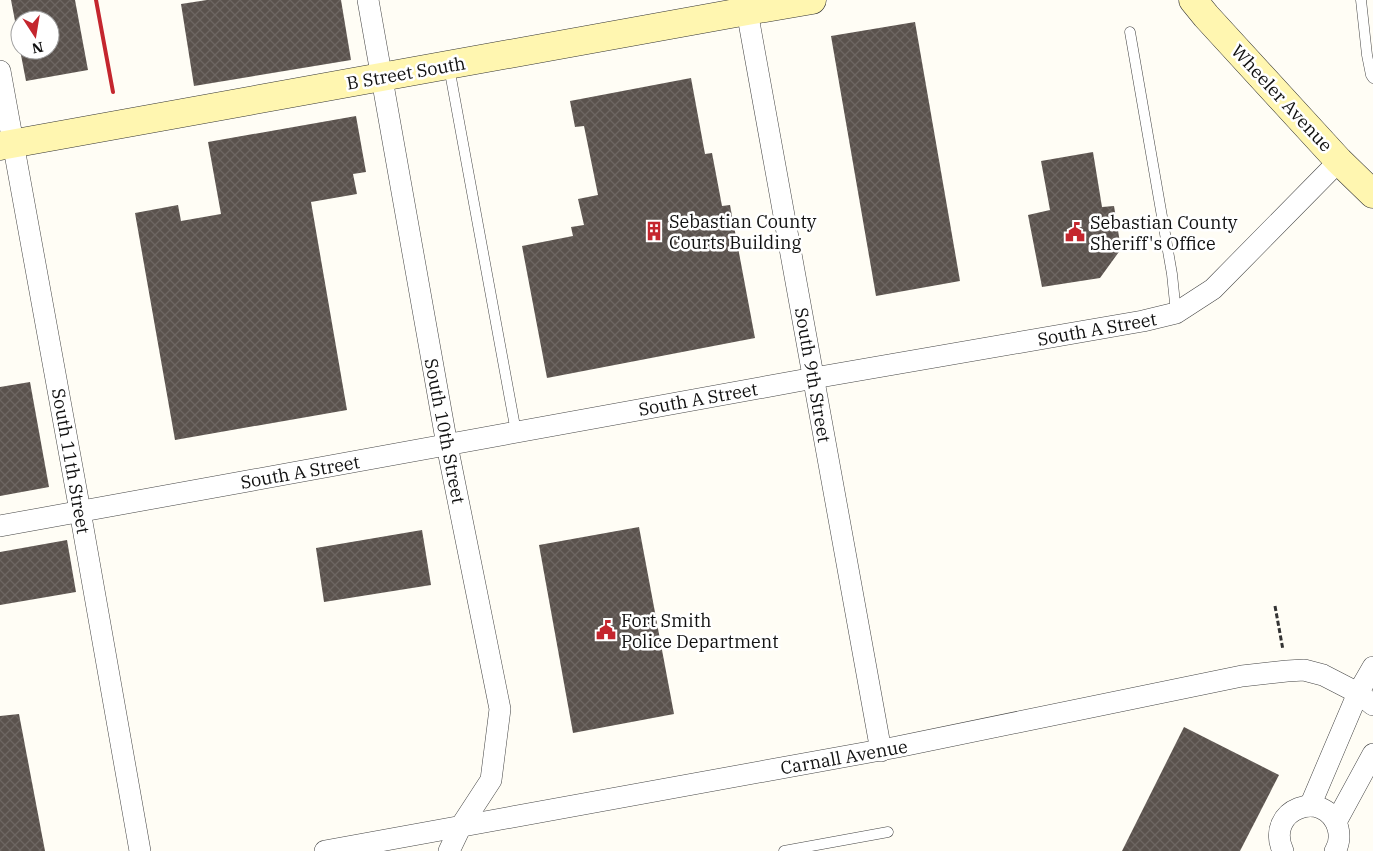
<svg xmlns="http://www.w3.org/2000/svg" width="1373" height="851" font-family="'IBM Plex Serif',serif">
<defs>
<pattern id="building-cross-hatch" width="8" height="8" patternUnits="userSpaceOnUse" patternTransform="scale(1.25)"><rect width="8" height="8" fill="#5a524d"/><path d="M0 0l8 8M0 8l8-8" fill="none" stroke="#6d6662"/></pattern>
</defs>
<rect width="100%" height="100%" fill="#fffdf5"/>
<g fill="url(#building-cross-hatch)">
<path d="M11 0H75L88 70 26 81 20 50H50V20H20L19 42Z"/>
<path d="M207 0H341L351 60 194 86 181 4Z"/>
<path d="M915 22 960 281 876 296 831 36Z"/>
<path d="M691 78 705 154 712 153 722 206 730 205 755 338 547 378 522 246 573 236 571 227 584 225 578 199 598 195 584 126 575 127 570 101Z"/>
<path d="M356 116 366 172 353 174 357 194 311 202 347 410 175 440 135 213 178 205 181 221 221 214 208 142Z"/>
<path d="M1093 152 1102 207 1114 206 1121 249 1100 278 1042 287 1028 215 1050 210 1041 161Z"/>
<path d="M30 382 49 487 0 496V387Z"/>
<path d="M639 527 674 714 573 733 539 545Z"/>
<path d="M422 530 431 585 324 602 316 548Z"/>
<path d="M67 540 76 592 0 605V552Z"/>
<path d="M19 714 45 851H0V716Z"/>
<path d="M1184 727 1279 775 1240 851H1122Z"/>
</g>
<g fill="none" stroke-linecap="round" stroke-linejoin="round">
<defs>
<g id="lane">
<path d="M1361 0 1367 55 1371 75 1373 78"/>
<path d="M1130 32 1172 274 1176 313"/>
<path d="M449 67 516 432"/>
<path d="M784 851 888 832"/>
</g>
<g id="street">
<path d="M368 0 447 445 500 709 491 780 461 826 449 851"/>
<path d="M745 0 881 751"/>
<path d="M0 71 80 511 140 851"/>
<path d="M0 526 814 378 1143 321 1176 313 1213 289 1339 161"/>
<path d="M1310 806 1358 693 1373 667"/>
<path d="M1336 822 1373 754"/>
<path d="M325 851 897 747 1242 676 1287 671 1304 670 1323 675 1358 693 1373 705"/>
<path d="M1283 851C1264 809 1325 787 1338 828 1340 836 1339 845 1335 851"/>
</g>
<g id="secondary">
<path d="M1193 0 1206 16 1339 161 1373 194"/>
<path d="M0 146 747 11 812 0"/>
</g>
</defs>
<use href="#lane" stroke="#444" stroke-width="11"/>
<use href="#street" stroke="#444" stroke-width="22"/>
<use href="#secondary" stroke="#333" stroke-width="29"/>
<path stroke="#333" stroke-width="3" stroke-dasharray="5 2.5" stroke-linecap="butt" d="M1275 606 1283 650"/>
<use href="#lane" stroke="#fff" stroke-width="10"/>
<use href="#street" stroke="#fff" stroke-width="21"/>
<use href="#secondary" stroke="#fff6b0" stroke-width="28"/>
<path stroke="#c4262e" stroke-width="4" d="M96 0 113 92"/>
</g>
<defs>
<symbol id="building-bare" viewBox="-9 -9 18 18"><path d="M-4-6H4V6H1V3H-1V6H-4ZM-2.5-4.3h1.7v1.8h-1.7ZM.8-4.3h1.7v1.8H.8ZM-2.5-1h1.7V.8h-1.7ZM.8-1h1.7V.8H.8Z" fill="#c4262e" stroke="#fff" stroke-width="2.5" paint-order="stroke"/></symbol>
<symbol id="civic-bare" viewBox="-9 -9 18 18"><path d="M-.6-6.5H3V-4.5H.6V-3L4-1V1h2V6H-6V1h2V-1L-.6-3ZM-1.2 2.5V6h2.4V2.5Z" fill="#c4262e" stroke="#fff" stroke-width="2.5" paint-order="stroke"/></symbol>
</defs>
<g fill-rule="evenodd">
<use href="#building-bare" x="640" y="217" width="28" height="28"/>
<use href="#civic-bare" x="1061" y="218" width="28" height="28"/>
<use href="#civic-bare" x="592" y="616" width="28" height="28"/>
</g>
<g text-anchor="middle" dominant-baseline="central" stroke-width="5" stroke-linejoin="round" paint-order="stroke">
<g font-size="18" fill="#111" stroke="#fff">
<text transform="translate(406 73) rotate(-10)">B Street South</text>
<text transform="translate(1282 98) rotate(47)">Wheeler Avenue</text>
<text transform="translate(1097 329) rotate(-10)">South A Street</text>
<text transform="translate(813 375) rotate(80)">South 9th Street</text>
<text transform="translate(698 399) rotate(-10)">South A Street</text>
<text transform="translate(445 431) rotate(79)">South 10th Street</text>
<text transform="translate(71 461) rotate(80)">South 11th Street</text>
<text transform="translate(300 472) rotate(-10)">South A Street</text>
<text transform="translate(844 757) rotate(-10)">Carnall Avenue</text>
</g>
<g font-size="18" fill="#111" stroke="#fff" text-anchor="start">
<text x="669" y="221">Sebastian County<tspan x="669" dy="21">Courts Building</tspan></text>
<text x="1090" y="222">Sebastian County<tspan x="1090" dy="21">Sheriff's Office</tspan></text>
<text x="621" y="620">Fort Smith<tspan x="621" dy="21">Police Department</tspan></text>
</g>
</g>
<g transform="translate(35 35) rotate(168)"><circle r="24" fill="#ffffff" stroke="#a0a0a0"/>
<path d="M0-4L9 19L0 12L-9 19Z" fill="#c4262e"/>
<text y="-8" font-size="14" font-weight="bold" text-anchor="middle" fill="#111111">N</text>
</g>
</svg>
